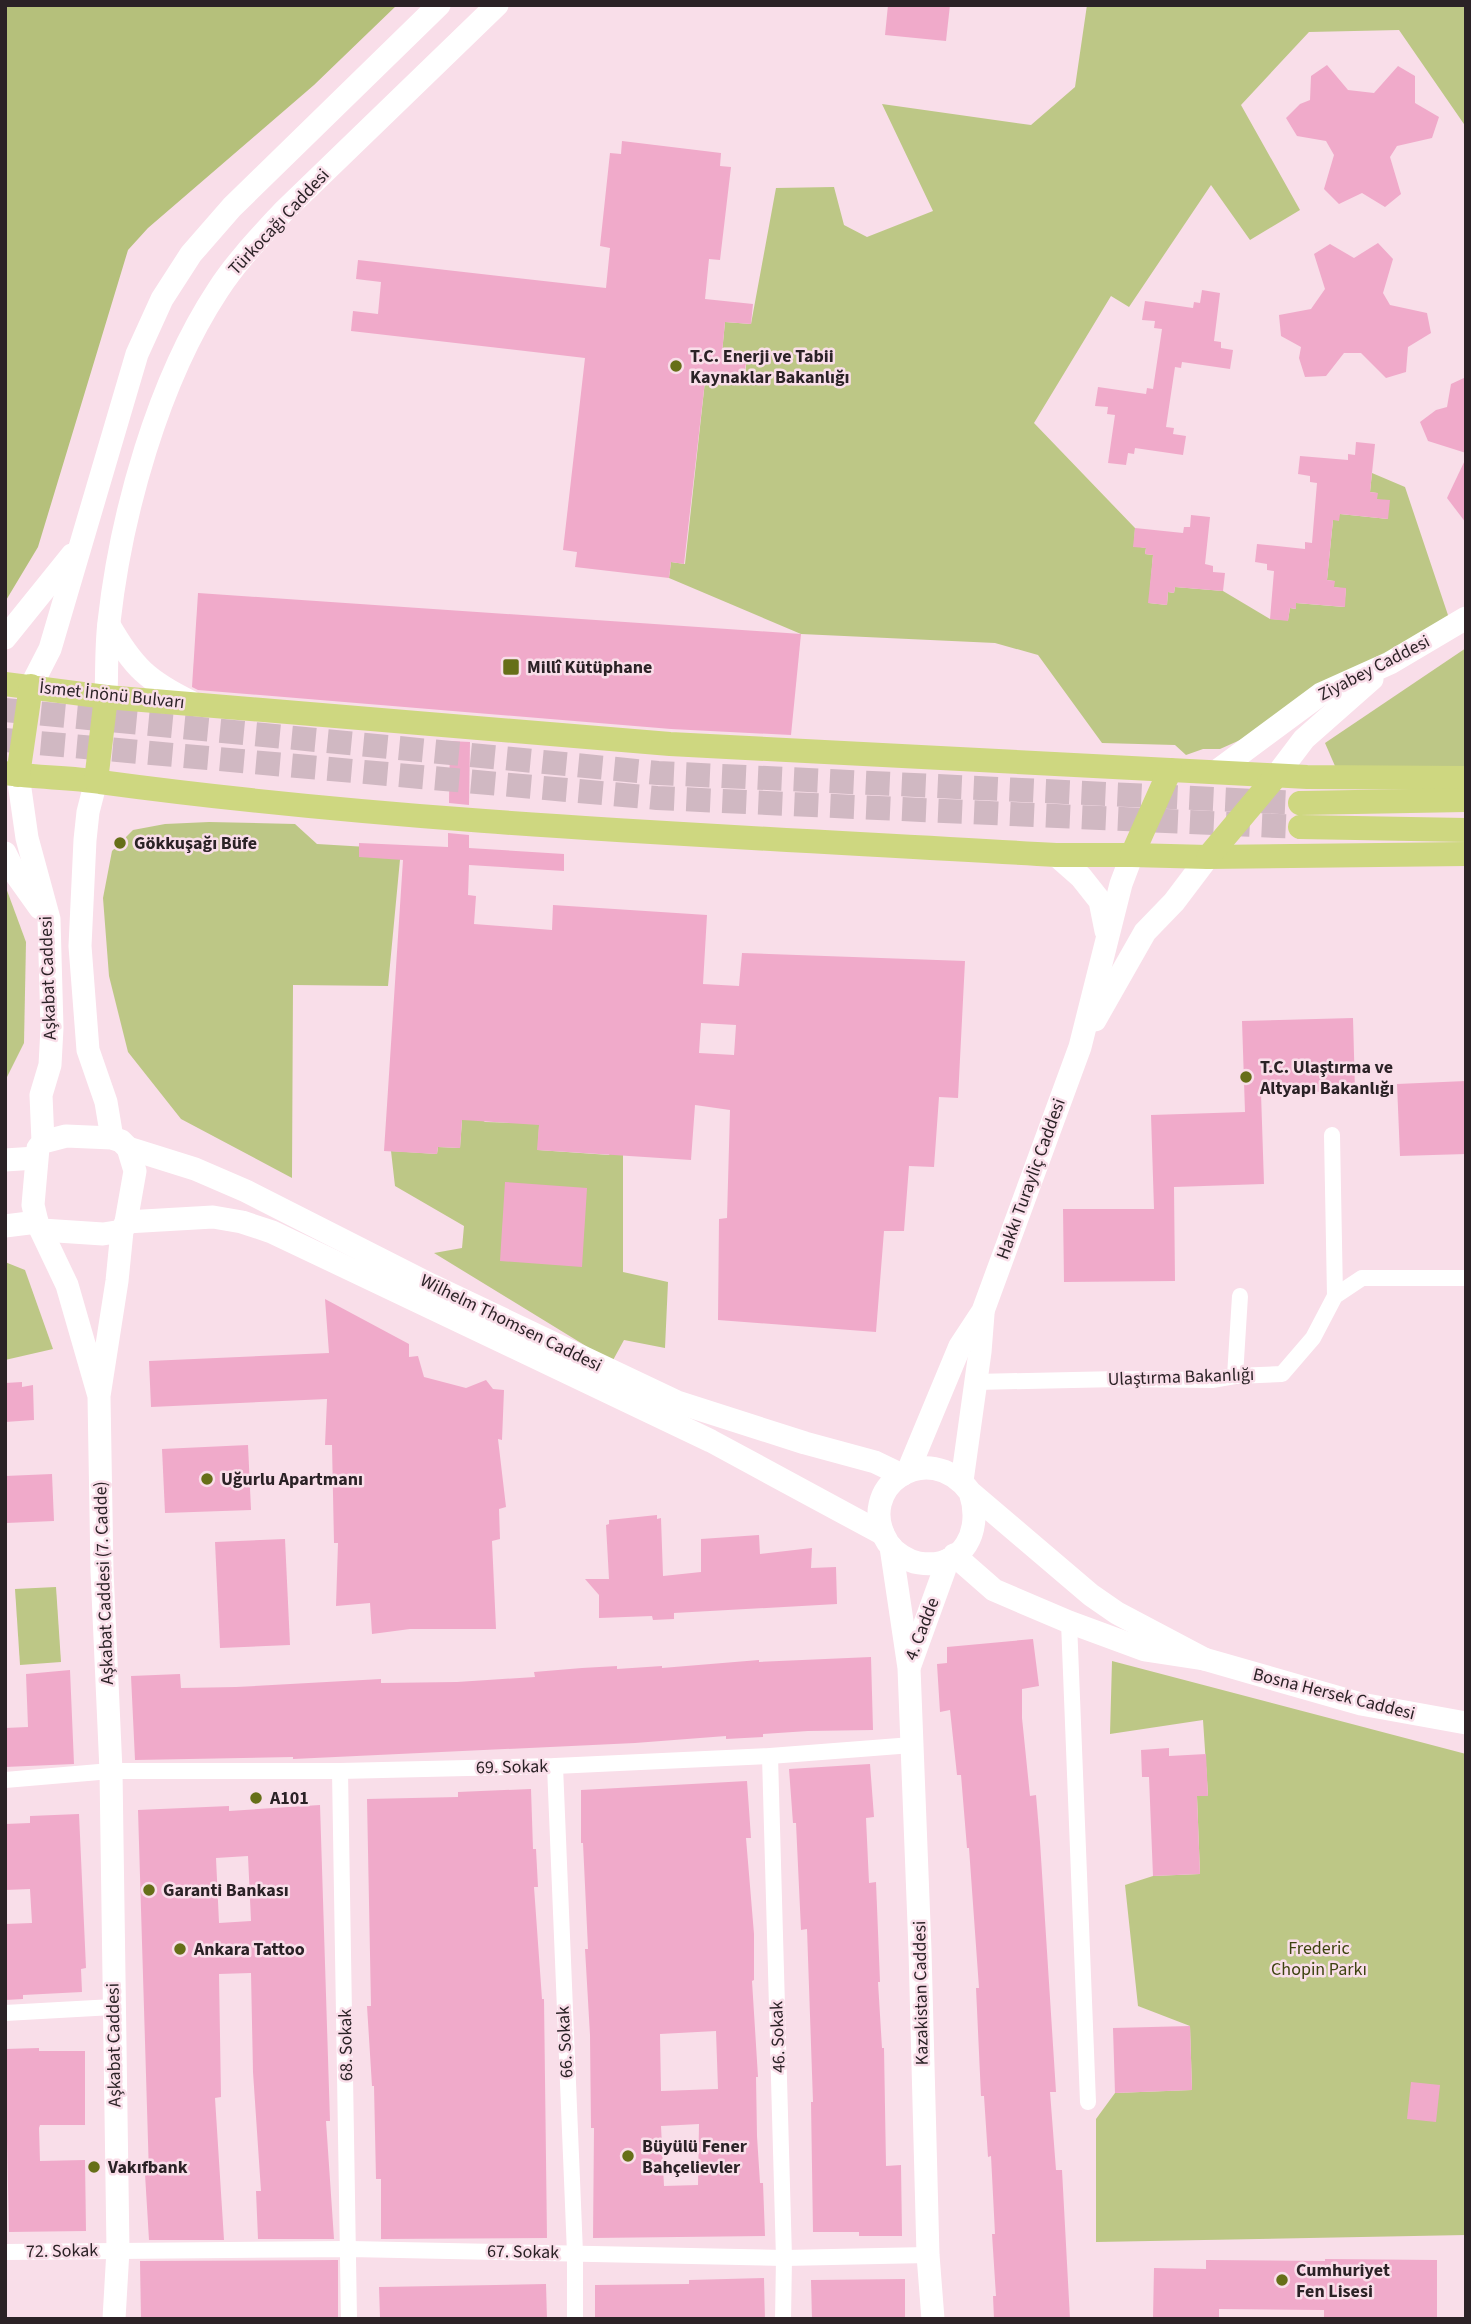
<svg xmlns="http://www.w3.org/2000/svg" width="1471" height="2324" font-family="'Source Sans 3',sans-serif">
<rect width="100%" height="100%" fill="#f9dee9"/>
<g fill="#bdc786">
<path d="M1087 5H1466V127L1399 30 1309 32 1241 105 1300 210 1250 240 1211 185 1129 307 1111 296 1034 423 1135 528 1134 546 1146 548 1145 554 1153 555 1149 603 1167 605 1168 592 1174 593 1175 587 1223 591 1270 619 1288 620 1290 608 1296 609V603L1344 607 1346 589 1334 587V581L1327 580 1333 520 1340 514 1388 519 1377 499V493L1370 492 1372 473 1405 487 1452 627 1386 675 1220 749H1203L1186 755 1175 745 1102 743 1038 655 995 643 801 634 669 578 671 562 685 564 706 372 745 376 747 356 722 353 725 322 751 324 776 188 834 187 844 225 867 237 933 211 882 104 1031 125 1075 87Z"/>
<path d="M1466 648V769L1335 766 1325 743Z"/>
<path d="M209 822 295 824 317 844 401 849 388 986 293 985 292 1178 181 1119 128 1052 109 976 103 898 112 851 133 830 165 824Z"/>
<path d="M5 885 26 942 24 1043 5 1081Z"/>
<path d="M540 1102 538 1150 609 1155 623 1131V1272L668 1282 665 1348 624 1340 612 1362 434 1253 462 1248 464 1226 395 1186 391 1151 437 1154 438 1147 460 1148 463 1106 485 1122 514 1123Z"/>
<path d="M5 1262 25 1270 53 1349 5 1360Z"/>
<path d="M56 1587 61 1662 20 1665 15 1589Z"/>
<path d="M1112 1661 1466 1754V2235L1096 2242V2119L1115 2093 1192 2090 1190 2026 1138 2006 1125 1885 1153 1876 1200 1874 1197 1796 1208 1795 1203 1720 1110 1734Z"/>
</g>
<path fill="#b5c07b" d="M5 5H397L314 85 148 228 128 250 38 547 5 602Z"/>
<g fill="#f0aaca" fill-rule="evenodd">
<path d="M888 5H950L946 41 885 35Z"/>
<path d="M1327 65 1348 90 1374 93 1398 66 1415 76V103L1439 117 1432 138 1397 146 1390 157 1401 194 1385 207 1362 193 1339 204 1324 189 1334 155 1326 141 1297 136 1286 118 1300 104 1310 100 1311 76Z"/>
<path d="M622 141 721 153 720 166 731 167 720 260 709 259 705 299 753 304 751 324 725 322 722 353 747 356 744 376 706 372 684 564 671 562 669 578 575 567 577 552 563 550 585 358 351 331 353 311 378 314 381 282 356 279 358 260 606 288 610 248 600 246 610 153 621 154Z"/>
<path d="M1378 243 1393 259 1383 293 1390 305 1427 313 1431 333 1408 347 1406 372 1386 378 1361 353H1344L1326 376 1305 377 1299 358 1301 347 1281 336 1279 315 1311 309 1325 289 1314 254 1330 244 1354 258Z"/>
<path d="M1202 290 1220 293 1214 341 1221 342V348L1233 350 1230 369 1182 362 1181 368 1175 367 1166 427 1174 428 1173 434 1186 436 1183 455 1135 448 1134 454 1128 453 1126 465 1108 463 1115 415 1107 414 1108 407 1095 406 1098 387 1146 394 1147 388 1153 389 1162 329 1154 328 1155 321 1142 320 1145 301 1193 308 1194 302 1200 303Z"/>
<path d="M1466 377V453L1428 441 1420 422 1436 410 1447 407 1451 384Z"/>
<path d="M1356 442 1375 444 1370 492 1378 493 1377 499 1390 500 1388 519 1340 514 1339 521 1333 520 1327 580 1335 581 1334 587 1346 588 1345 607 1296 603V609L1290 608 1288 621 1270 619 1274 571 1267 570V564L1255 562 1257 544 1305 549V542L1312 543 1317 483 1310 482V476L1298 474 1300 456 1348 460V454L1355 455Z"/>
<path d="M1466 458V523L1447 498Z"/>
<path d="M1191 515 1210 517 1205 564 1213 566V572L1225 573 1223 591 1175 587 1174 593 1168 592 1167 605 1148 603 1153 555 1145 554 1146 548 1133 547 1135 528 1183 533 1184 527H1190Z"/>
<path d="M198 593 801 634 791 735 671 729 198 690 192 687Z"/>
<path d="M450 741 470 742 469 805 449 803Z"/>
<path d="M448 833 469 835V848L564 854V871L469 865 468 895 476 896 474 924 552 930 553 905 707 915 703 984 739 986 742 953 965 961 958 1098 939 1097 934 1167 909 1166 904 1231H884L876 1332 718 1320 719 1219 727 1218 730 1110 695 1105 691 1160 537 1150 539 1125 462 1120 460 1148 438 1147 437 1154 384 1151 403 860 359 857V843L448 847ZM701 1023 736 1025 734 1055 699 1053Z"/>
<path d="M1353 1018 1355 1091 1261 1093 1264 1184 1174 1187 1175 1281 1064 1282 1063 1209H1154L1151 1115 1245 1112 1242 1021Z"/>
<path d="M1466 1081V1154L1400 1156 1397 1084Z"/>
<path d="M505 1182 587 1188 582 1267 500 1261Z"/>
<path d="M325 1299 409 1344V1357L418 1356 424 1377 466 1388 486 1380 493 1389 504 1390 502 1440 498 1439 506 1507 499 1509 500 1539 492 1541 496 1629H410L372 1634 370 1603 336 1606 338 1543H334L332 1445H325L327 1399 151 1407 149 1361 329 1353Z"/>
<path d="M22 1382V1387L33 1385 34 1420 5 1422V1383Z"/>
<path d="M248 1445 251 1510 165 1513 162 1449Z"/>
<path d="M52 1474 54 1521 6 1523 5 1476Z"/>
<path d="M657 1515V1519L661 1518 663 1576 701 1572V1539L759 1535 760 1554 812 1548 811 1568 836 1567 837 1604 674 1613V1619L653 1620 652 1616 599 1618V1595L585 1579H609L606 1525 609 1524V1520Z"/>
<path d="M285 1539 290 1645 220 1648 215 1542Z"/>
<path d="M1033 1639 1039 1686 1022 1689V1718L1030 1796 1036 1795 1040 1842 1056 2092H1050L1056 2170H1062L1070 2319H994L993 2296H996L992 2234H995L991 2156 988 2157 984 2096H981L976 1988H979L969 1848H967L961 1775H957L950 1710 940 1712 937 1664 947 1663V1647Z"/>
<path d="M871 1657 873 1730 808 1731 763 1734V1737L726 1739V1736L635 1743 293 1759V1757L135 1760 131 1676 180 1674 181 1688 236 1687 381 1679V1683L457 1682 535 1677 534 1672 582 1668 617 1666V1669L662 1666V1668L759 1660V1662Z"/>
<path d="M70 1670 74 1764 5 1767V1728L28 1727 26 1674Z"/>
<path d="M1169 1748V1756L1206 1754 1208 1796H1197L1200 1874 1153 1876 1149 1777H1142L1141 1750Z"/>
<path d="M870 1764 874 1817 866 1818 869 1883 876 1882 880 1982H878L882 2048H884L886 2166 901 2165 902 2236H859V2232H813L811 2102H813L807 1929 801 1930 796 1823H793L789 1769Z"/>
<path d="M747 1781 751 1838H746L754 1934V1980L752 1981 758 2077H756L757 2136 760 2183H763L765 2236 593 2238 594 2128H591L590 2035 585 1949H588L583 1843H581V1790ZM716 2031 718 2089 661 2091 660 2034ZM699 2124 698 2185 664 2186 661 2126Z"/>
<path d="M531 1789 533 1849H536L538 1887H534L542 1999H544L547 2238 381 2239V2179H376L374 2086H372L367 2006H371L367 1799 458 1797V1792Z"/>
<path d="M320 1805 330 2121H326L334 2239H258L256 2191H261L253 2072 251 1973 219 1974 221 2097 215 2098 224 2240H149L145 2174H149L138 1810 229 1806V1811ZM248 1856 251 1921 219 1923 216 1858Z"/>
<path d="M79 1814 86 1968 81 1969 82 1992 23 1995V1999L5 2000V1924L32 1923 30 1889 5 1890V1824L30 1823V1816Z"/>
<path d="M1190 2026 1192 2090 1115 2093 1113 2028Z"/>
<path d="M39 2048V2051H85V2125H40L39 2128 40 2161 85 2160 86 2231 9 2232 5 2049Z"/>
<path d="M1411 2082 1440 2085 1436 2122 1407 2119Z"/>
<path d="M1325 2259 1437 2260V2319L1324 2318V2310L1219 2309V2319H1153L1154 2268 1206 2269V2260L1325 2261Z"/>
<path d="M338 2260V2319H141L140 2261Z"/>
<path d="M764 2278 765 2319H595V2285L689 2284V2280Z"/>
<path d="M905 2279V2319H812L811 2280Z"/>
<path d="M546 2284 547 2319H380L379 2287Z"/>
</g>
<g fill="none" stroke-linecap="round" stroke-linejoin="round">
<g stroke="#d0b8c2" stroke-width="24" stroke-dasharray="24 12" stroke-linecap="butt">
<path d="M5 710 658 773 1300 803"/>
<path d="M5 740 657 798 1300 827"/>
</g>
<g stroke="#fff" stroke-width="16">
<path d="M1332 1135 1335 1296"/>
<path d="M1235 1376 1240 1296"/>
<path d="M975 1382 1119 1379 1212 1380 1235 1376 1282 1374 1313 1338 1335 1296 1362 1278H1466"/>
<path d="M1069 1622 1088 2102"/>
<path d="M770 1756 784 2258 783 2319"/>
<path d="M555 1766 575 2253V2319"/>
<path d="M340 1771 349 2319"/>
<path d="M5 1780 111 1771H340L555 1766 770 1756 912 1745"/>
<path d="M5 2013 113 2007"/>
<path d="M5 2252 350 2249 784 2258 928 2255"/>
</g>
<g stroke="#fff" stroke-width="23">
<path d="M109 625C133 667 148 681 191 702"/>
<path d="M5 638 72 555"/>
<path d="M31 686 50 649 137 354 162 299 191 254 232 207 439 5"/>
<path d="M106 697C107 672 106 647 109 622 121 514 158 381 218 290 236 262 260 237 283 212L497 5"/>
<path d="M1217 771 1321 694 1390 663 1466 618"/>
<path d="M18 775 27 838 49 919 52 1028 50 1065 41 1095 43 1142"/>
<path d="M1276 776 1304 739 1372 679"/>
<path d="M96 781 88 812 85 840 80 946 88 1050 106 1102 112 1138"/>
<path d="M5 853 15 873 40 908"/>
<path d="M1056 855 1081 877 1100 901 1106 931"/>
<path d="M1095 1020 1145 932 1174 902 1208 857"/>
<path d="M128 1148 195 1169 246 1191 431 1285 677 1402 805 1443 875 1462 902 1475"/>
<path d="M5 1160 36 1158"/>
<path d="M126 1222 213 1217 242 1222 272 1232 711 1441 883 1534"/>
<path d="M5 1226 37 1222"/>
<path d="M42 1230 103 1234 122 1231"/>
<path d="M99 1396 67 1285 37 1222 33 1205 38 1148 43 1142 66 1136 112 1138 121 1141 128 1148 135 1171 126 1222 122 1231 117 1281 99 1396 102 1571 111 1771 118 2250 114 2319"/>
<path d="M908 1471 960 1346 983 1311 1080 1047 1121 884 1132 855"/>
<path d="M962 1481 980 1352 983 1314"/>
<path d="M970 1492C983 1530 964 1570 919 1563 907 1561 895 1553 888 1543 853 1488 928 1436 970 1492L1091 1595 1117 1613 1204 1659"/>
<path d="M891 1547 909 1668 920 1950 928 2255 933 2319"/>
<path d="M954 1555 994 1590 1069 1622 1145 1650 1204 1659 1361 1704 1466 1723"/>
<path d="M910 1665 948 1560"/>
</g>
<g stroke="#ced780" stroke-width="24">
<path d="M5 684 106 697 670 744 1307 777 1466 778"/>
<path d="M5 773C37 778 69 777 100 782 417 825 737 836 1056 855H1132L1208 857 1466 854"/>
<path d="M18 775 31 686"/>
<path d="M96 781 106 697"/>
<path d="M1300 803 1466 800"/>
<path d="M1300 827 1466 830"/>
<path d="M1132 855 1170 770"/>
<path d="M1208 857 1276 776"/>
</g>
</g>
<g fill="#666f18" stroke="#f9dee9" stroke-width="2.5">
<circle cx="676" cy="366" r="7"/>
<rect x="502" y="658" width="18" height="18" rx="3.5"/>
<circle cx="120" cy="843" r="7"/>
<circle cx="1246" cy="1077" r="7"/>
<circle cx="207" cy="1479" r="7"/>
<circle cx="256" cy="1798" r="7"/>
<circle cx="149" cy="1890" r="7"/>
<circle cx="180" cy="1949" r="7"/>
<circle cx="628" cy="2156" r="7"/>
<circle cx="94" cy="2167" r="7"/>
<circle cx="1282" cy="2280" r="7"/>
</g>
<g text-anchor="middle" dominant-baseline="central" stroke-width="5" stroke-linejoin="round" paint-order="stroke">
<g font-size="18" fill="#2b2226" stroke="#f9dee9">
<text transform="translate(279 222) rotate(-47)">Türkocağı Caddesi</text>
<text transform="translate(1374 668) rotate(-27)">Ziyabey Caddesi</text>
<text transform="translate(112 695) rotate(6)">İsmet İnönü Bulvarı</text>
<text transform="translate(48 978) rotate(-92)">Aşkabat Caddesi</text>
<text transform="translate(1031 1179) rotate(-70)">Hakkı Turayliç Caddesi</text>
<text transform="translate(511 1323) rotate(26)">Wilhelm Thomsen Caddesi</text>
<text transform="translate(1181 1377) rotate(-2)">Ulaştırma Bakanlığı</text>
<text transform="translate(104 1583) rotate(-92)">Aşkabat Caddesi (7. Cadde)</text>
<text transform="translate(922 1629) rotate(-69)">4. Cadde</text>
<text transform="translate(1334 1694) rotate(14)">Bosna Hersek Caddesi</text>
<text transform="translate(512 1767) rotate(-1)">69. Sokak</text>
<text transform="translate(921 1993) rotate(-91)">Kazakistan Caddesi</text>
<text transform="translate(778 2037) rotate(-92)">46. Sokak</text>
<text transform="translate(565 2042) rotate(-93)">66. Sokak</text>
<text transform="translate(114 2045) rotate(-91)">Aşkabat Caddesi</text>
<text transform="translate(346 2045) rotate(-91)">68. Sokak</text>
<text transform="translate(62 2251) rotate(-1)">72. Sokak</text>
<text transform="translate(523 2252) rotate(1)">67. Sokak</text>
</g>
<g font-size="18" font-weight="bold" fill="#2b2226" stroke="#f9dee9" text-anchor="start">
<text x="690" y="356">T.C. Enerji ve Tabii<tspan x="690" dy="21">Kaynaklar Bakanlığı</tspan></text>
<text x="527" y="667">Millî Kütüphane</text>
<text x="134" y="843">Gökkuşağı Büfe</text>
<text x="1260" y="1067">T.C. Ulaştırma ve<tspan x="1260" dy="21">Altyapı Bakanlığı</tspan></text>
<text x="221" y="1479">Uğurlu Apartmanı</text>
<text x="270" y="1798">A101</text>
<text x="163" y="1890">Garanti Bankası</text>
<text x="194" y="1949">Ankara Tattoo</text>
<text x="642" y="2146">Büyülü Fener<tspan x="642" dy="21">Bahçelievler</tspan></text>
<text x="108" y="2167">Vakıfbank</text>
<text x="1296" y="2270">Cumhuriyet<tspan x="1296" dy="21">Fen Lisesi</tspan></text>
</g>
<g font-size="18" fill="#3d430f" stroke="#f9dee9">
<text x="1319" y="1948">Frederic<tspan x="1319" dy="21">Chopin Parkı</tspan></text>
</g>
</g>
<rect width="1471" height="2324" fill="none" stroke="#2b2226" stroke-width="14"/>
</svg>
